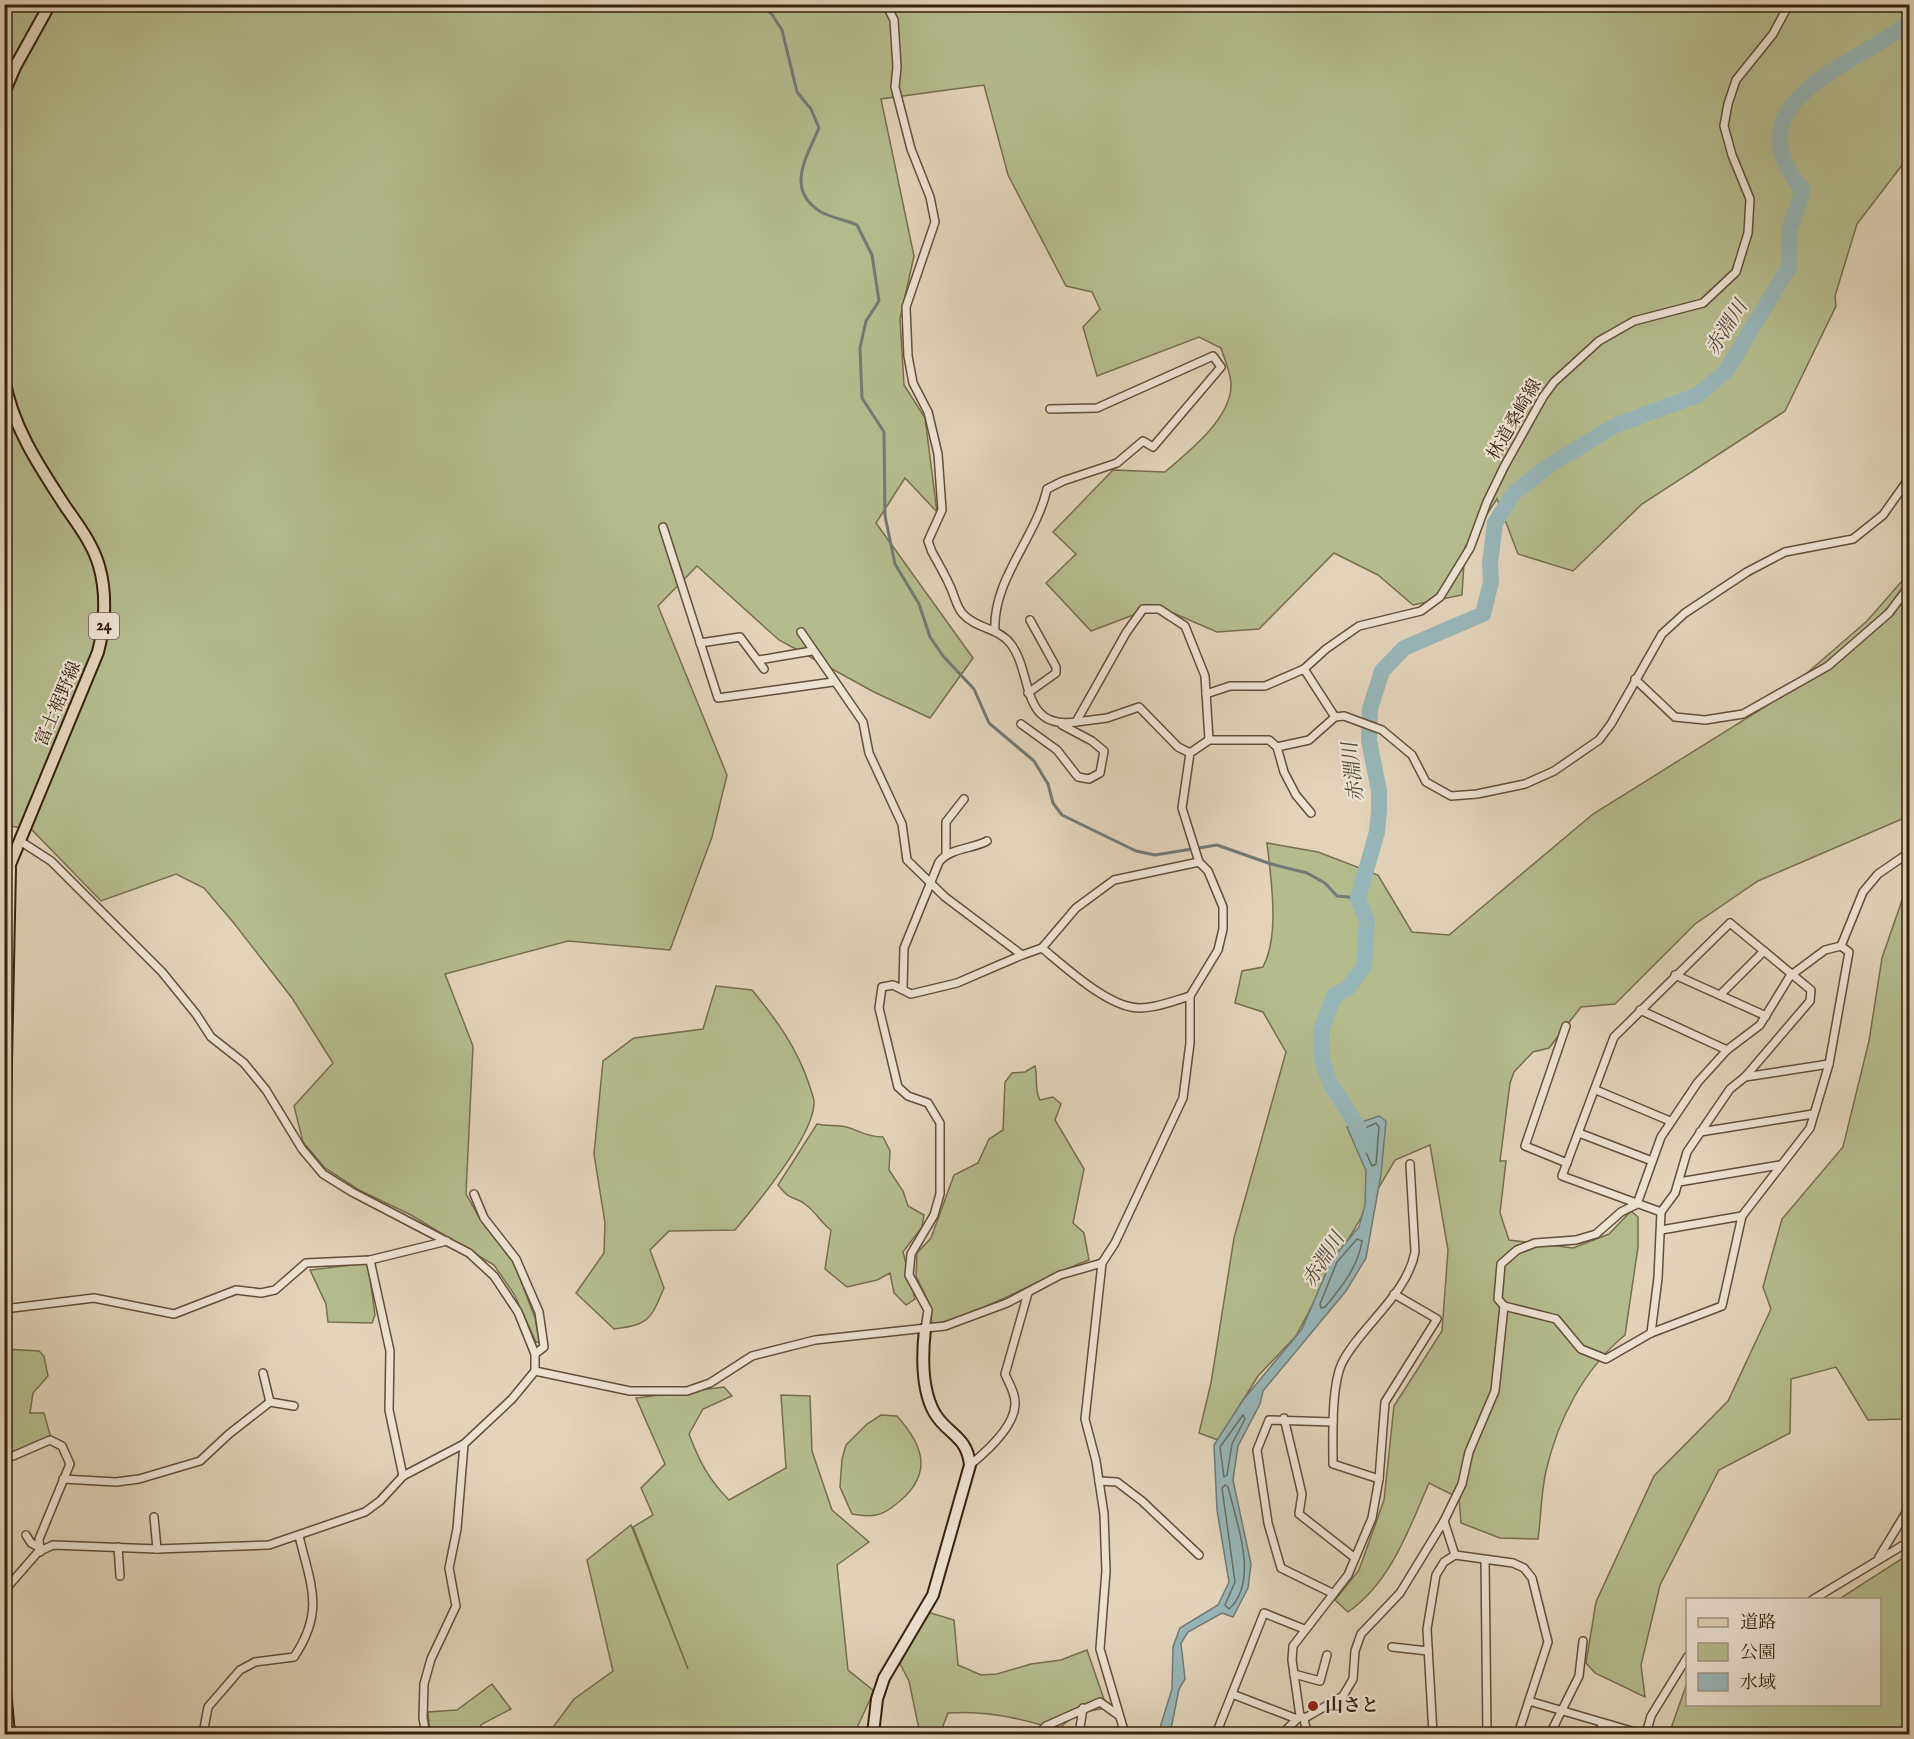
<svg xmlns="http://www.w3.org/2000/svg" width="1914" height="1739" font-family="'IM FELL English','Noto Serif JP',serif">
<rect width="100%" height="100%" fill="#e2d3b9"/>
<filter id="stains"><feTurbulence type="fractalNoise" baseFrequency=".00333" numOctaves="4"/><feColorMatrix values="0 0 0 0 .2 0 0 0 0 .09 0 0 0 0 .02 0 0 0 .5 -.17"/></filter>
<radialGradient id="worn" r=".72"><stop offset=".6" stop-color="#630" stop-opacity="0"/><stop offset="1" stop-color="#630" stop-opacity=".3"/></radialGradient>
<g fill="#b4bc8e" stroke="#766e4e" stroke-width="1.5">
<path d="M4 5H1909V156L1857 224 1835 296 1836 306 1785 411 1642 504 1573 571 1518 554 1497 499 1465 547 1462 595 1413 605 1378 575 1334 553 1259 629 1217 632 1157 606 1091 631 1046 583 1076 554 1053 532 1113 470 1165 472C1188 452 1232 418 1231 384 1231 373 1224 358 1221 348L1199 337 1097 376 1083 327 1100 309 1092 292 1066 286 1008 175 984 85 881 99 914 256 900 319 904 385 925 418 937 512 905 478 876 523 973 658 930 718 874 692 779 640 697 566 658 606 727 775 712 837 670 950 568 941 445 974 473 1046 466 1194 479 1217 514 1263 535 1318 540 1343 536 1342 514 1294 494 1265 411 1215 359 1190 325 1168 303 1142 294 1106 333 1063 292 998 233 922 204 888 176 874 101 901 32 830 5 825Z"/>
<path d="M1909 573V816L1758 881 1695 924 1615 1004 1581 1007 1549 1048 1533 1052 1514 1072 1510 1083 1500 1161H1506L1500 1213 1509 1240 1573 1248 1609 1234 1631 1211 1638 1217V1247L1625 1335C1584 1369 1558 1419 1546 1471 1541 1493 1541 1517 1538 1539L1500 1538 1461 1523 1459 1498 1429 1483C1409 1529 1391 1582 1348 1612L1335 1600 1359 1570 1384 1500 1394 1406 1442 1331 1448 1250 1430 1145 1395 1160 1339 1255 1296 1336 1258 1376 1218 1440 1199 1433 1211 1383 1234 1238 1286 1052 1263 1012 1235 1003 1242 971 1263 967C1280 935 1271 879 1267 843L1318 852 1378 875 1412 932 1449 935 1593 814 1776 700 1867 621Z"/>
<path d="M1909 880 1910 1338 1905 1342C1909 1367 1914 1396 1903 1419L1868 1420 1836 1367 1791 1379 1790 1433 1719 1470 1660 1585 1641 1665 1645 1697 1595 1673 1586 1663 1596 1602 1654 1476 1728 1401 1771 1309 1763 1287 1782 1219 1843 1147 1869 1041 1882 958Z"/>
<path d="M716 986 752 990C776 1019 797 1048 809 1084 810 1089 814 1096 814 1102 815 1134 756 1205 735 1230L669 1231 650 1250 664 1288C650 1321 649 1324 614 1329L576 1293 604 1253 605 1223 594 1154 603 1061 634 1038 703 1029Z"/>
<path d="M1035 1066C1038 1078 1034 1090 1040 1100L1053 1097 1061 1104 1055 1120 1084 1169 1073 1223 1084 1233 1089 1260C1035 1280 988 1311 932 1325L930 1305 916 1276 917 1253 931 1238 954 1175 978 1163 989 1139 1003 1130 1005 1082 1012 1073 1025 1072Z"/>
<path d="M817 1124C825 1126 832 1125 841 1126 855 1127 863 1137 883 1137L890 1151 889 1170 903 1191 908 1206 924 1215 922 1227 903 1252 915 1299 906 1305 894 1293 890 1273 877 1280 847 1287 825 1269 831 1230C821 1223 816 1212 806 1205 794 1195 792 1203 778 1185Z"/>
<path d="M368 1263 375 1315 372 1323 328 1322 326 1304 310 1270Z"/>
<path d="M6 1349 39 1351 44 1356 48 1376 33 1393 30 1413H44L51 1438 5 1455Z"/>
<path d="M724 1387 732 1396 703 1409 689 1434C699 1461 709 1480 729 1500L786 1468 781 1395 810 1396 812 1451 832 1510 869 1542 837 1565 848 1670 874 1691 854 1734H548L574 1699 613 1671 587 1560 631 1525 688 1669 633 1527 653 1515 641 1488 665 1464 636 1398Z"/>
<path d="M881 1415 897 1416C922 1444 934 1472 900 1501 894 1506 885 1514 876 1515 869 1517 860 1515 852 1514L840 1487 842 1459 846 1445 867 1424Z"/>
<path d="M1909 1554V1734H1669L1687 1683 1688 1704H1880V1600L1839 1599Z"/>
<path d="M924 1611 954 1620 958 1665 981 1675 997 1674 1031 1664 1061 1660 1087 1650 1107 1708 1078 1713 1057 1730C1022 1718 985 1710 948 1713L940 1734H920L909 1681 898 1660Z"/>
<path d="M492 1684 511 1709 482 1724 474 1734H430L428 1712 457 1710Z"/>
</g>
<path fill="#97b6b8" stroke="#717a74" stroke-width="1.5" d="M1379 1116 1386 1121 1381 1174 1366 1258 1346 1291 1263 1391 1260 1404 1238 1446 1233 1480 1251 1564 1248 1588 1233 1617 1222 1613 1188 1632 1181 1643 1185 1679 1179 1689 1170 1734H1158L1172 1689 1173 1647 1180 1628 1218 1605 1229 1582 1217 1510 1214 1445 1243 1400 1302 1329 1332 1259 1359 1227 1365 1205 1366 1171 1347 1127Z"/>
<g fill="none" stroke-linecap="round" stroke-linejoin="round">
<g stroke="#676c62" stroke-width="1.5">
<path d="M1376 1123 1379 1127 1376 1164 1372 1166 1357 1132Z"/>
<path d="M1357 1239 1362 1241C1358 1267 1341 1288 1325 1307L1321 1308 1320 1304 1337 1262Z"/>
<path d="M1243 1415 1245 1419 1232 1444 1227 1475 1224 1477 1220 1447Z"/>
<path d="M1225 1485 1228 1487C1236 1521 1260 1581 1229 1609L1225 1605 1235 1582 1222 1488Z"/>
</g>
<path stroke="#717a74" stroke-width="3" d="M753 4 771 13 782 30 797 92 811 109 819 128C806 158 785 190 821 212 832 218 846 220 857 225L872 255 879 301 866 321 860 348 862 398 884 432 885 516 895 564 919 604 930 637 943 656 974 689 989 723 1034 761 1048 784 1053 803 1062 815 1136 851 1155 855 1217 845 1271 864 1307 873 1325 883 1337 896 1358 898"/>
<path stroke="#97b6b8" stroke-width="16" d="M1364 1145 1358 1127 1331 1085 1322 1061 1321 1030 1334 996 1348 988 1364 966 1367 921 1358 898 1377 832 1379 811V791L1369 740 1370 709 1382 671 1404 648 1483 614 1491 582 1490 563 1495 523 1514 493 1550 465 1616 425 1698 395 1726 371 1789 267V231L1803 190C1744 120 1810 83 1867 50 1881 42 1895 32 1910 23"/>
<defs>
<g id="street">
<path d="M886 4 894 20 897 67 895 87 911 149 930 197 935 222 906 307 908 356 913 383 928 412 938 454 942 510 928 541 932 552C938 563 944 573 949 584 954 593 956 607 963 614 975 628 998 628 1010 643 1034 673 1019 730 1076 722L1126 633 1143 609H1159L1185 626 1205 676 1209 740"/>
<path d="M663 527 718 698 833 682"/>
<path d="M995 631C992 580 1036 538 1047 489L1063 481 1117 463 1143 441 1153 447 1221 367 1213 356 1097 408 1050 409"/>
<path d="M801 632 863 722 869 753 902 824 907 860 945 897 1022 955 1042 948C1065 967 1102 1001 1131 1007 1149 1011 1173 1001 1190 996"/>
<path d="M700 643 740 637 764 669"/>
<path d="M759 660 812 651"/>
<path d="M1304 669 1335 717"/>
<path d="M1635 679 1675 717 1705 720 1743 714 1828 666 1889 613 1910 585"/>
<path d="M1028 693 1056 673V667L1030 620"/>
<path d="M1206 694 1230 686H1265L1304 669 1326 649 1359 626 1421 611 1440 597 1470 548 1487 502 1504 467 1543 397 1554 382 1599 341 1634 321 1703 303 1736 272 1748 233 1750 199 1732 155 1724 126 1728 104 1736 80 1773 34 1789 4"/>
<path d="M1076 722 1107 718 1139 707 1178 747 1190 753"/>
<path d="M1021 724 1057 750 1078 777 1089 779 1100 773 1104 751 1092 741 1062 725"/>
<path d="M1277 747 1309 740 1335 717 1344 716 1382 730 1412 755 1426 782 1451 796 1477 794 1525 784 1554 771 1599 740 1611 724 1662 634 1685 613 1747 572 1785 552 1853 539 1883 515 1910 477"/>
<path d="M946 854V822L964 799"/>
<path d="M1841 946 1849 952 1829 1064 1810 1128 1742 1216 1722 1306 1651 1333 1606 1359 1581 1349 1556 1319 1504 1306 1498 1299 1501 1264 1517 1250 1535 1243 1576 1240 1596 1234 1621 1212 1637 1204 1661 1137 1698 1082 1727 1050 1760 1025 1790 976 1825 950Z"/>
<path d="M1841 946 1863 892 1878 874 1910 852"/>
<path d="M1042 948 1076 908 1114 880 1199 862"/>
<path d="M1675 975 1766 1016"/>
<path d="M903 988 904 948 939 862C950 848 972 849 987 841"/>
<path d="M1720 995 1764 951"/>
<path d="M1640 1010 1727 1050"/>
<path d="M1566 1026 1525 1146 1567 1163"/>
<path d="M1745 1077 1829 1064"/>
<path d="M1596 1090 1670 1121"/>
<path d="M1700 1132 1813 1114"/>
<path d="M1579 1133 1652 1161"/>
<path d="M1679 1182 1780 1165"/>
<path d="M474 1194 484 1218 516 1259 539 1312 544 1347 535 1354"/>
<path d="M1661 1230 1742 1216"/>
<path d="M370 1260 390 1351 389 1410 403 1476"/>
<path d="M4 1309 94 1298 174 1314 236 1290 261 1293 275 1290 306 1263 370 1260 447 1241"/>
<path d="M925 1329 928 1310 909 1275 911 1254 934 1215 940 1194V1123L928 1103 908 1096 898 1087 879 1008 882 987 893 985 911 994 957 983 1022 955"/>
<path d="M1651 1333 1658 1278 1661 1212 1675 1193 1687 1152 1730 1089 1745 1077 1810 1001 1811 990 1730 923 1614 1037 1562 1176 1661 1212"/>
<path d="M535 1371 630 1391H687L710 1383 752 1356 815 1340 945 1326 1007 1303 1060 1275 1102 1263"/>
<path d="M263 1373 270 1402"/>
<path d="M1284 1418 1302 1494 1299 1514 1355 1558"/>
<path d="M4 1457 13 1456 50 1440 62 1446 70 1464 39 1539 40 1552"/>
<path d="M970 1465C986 1452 1014 1427 1015 1405 1016 1394 1009 1384 1005 1374L1028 1293"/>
<path d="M63 1479 116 1482 139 1479 200 1461 229 1434 270 1402 294 1406"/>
<path d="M1379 1479 1333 1464C1333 1437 1331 1387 1342 1363 1360 1327 1407 1295 1415 1252L1410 1164"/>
<path d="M1099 1481 1117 1482 1142 1501 1199 1555"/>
<path d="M154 1517 157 1549"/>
<path d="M1444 1521 1455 1555"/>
<path d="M26 1535 31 1543 37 1546"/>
<path d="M118 1547 120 1576"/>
<path d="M1879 1557 1910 1506"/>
<path d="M1485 1560 1487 1734"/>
<path d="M4 1591 38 1552 53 1545 157 1549 269 1545 365 1512 380 1501 403 1476 464 1444 512 1399 535 1371V1354L518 1312 494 1276 469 1253 352 1192 323 1174 302 1149 266 1090 244 1063 211 1037 196 1014 162 972 51 861 20 841"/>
<path d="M1332 1593 1281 1568 1268 1523 1257 1450 1269 1420 1333 1422"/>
<path d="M1812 1600 1910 1541"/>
<path d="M1392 1647 1428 1651"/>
<path d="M1294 1674 1320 1681 1327 1655"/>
<path d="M1232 1694 1297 1719"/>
<path d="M1529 1701 1642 1734"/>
<path d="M1300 1716 1292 1660 1293 1646 1348 1575 1372 1518 1379 1479 1385 1402 1437 1319 1394 1294"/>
<path d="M1303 1717 1308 1734"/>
<path d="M203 1734 208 1707 240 1670 255 1662 294 1657C325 1611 311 1586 299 1536"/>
<path d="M426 1734 423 1718 424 1684 431 1659 456 1606 449 1568 457 1529 464 1444"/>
<path d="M1038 1734 1046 1726 1100 1702 1118 1715"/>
<path d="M1079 1734 1083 1708"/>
<path d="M1125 1734 1100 1649 1106 1571 1104 1514 1096 1461 1085 1419 1102 1263 1115 1243 1183 1098 1190 1043V996L1218 950 1223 929V907L1208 871 1199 862 1182 808 1190 753 1209 740H1269L1277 747 1284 772 1296 795 1311 813"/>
<path d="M1216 1734 1264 1613 1304 1629"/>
<path d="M1282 1734 1300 1716 1305 1718 1343 1696 1353 1679 1355 1651 1361 1634 1400 1593 1444 1521 1462 1484 1469 1452 1495 1391 1504 1306"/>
<path d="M1433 1734 1427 1629 1436 1575 1444 1562 1455 1555 1513 1563 1524 1568 1532 1578 1548 1642 1518 1734"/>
<path d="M1550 1734 1579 1676 1583 1641"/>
<path d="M1600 1734 1602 1724"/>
<path d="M1646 1734 1651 1716 1688 1656"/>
</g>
<g id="secondary">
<path d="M4 1157 10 868"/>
<path d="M4 1678 9 1734"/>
<path d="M873 1734 877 1699 884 1678 933 1595 970 1465C967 1435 946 1434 934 1412 921 1388 922 1356 925 1329"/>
</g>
<g id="primary">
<path d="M4 93 15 67 50 4"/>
<path d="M4 378C12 426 39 466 65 506 78 525 93 544 99 566 107 593 105 625 98 652L4 879"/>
</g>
</defs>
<use href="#street" stroke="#624e38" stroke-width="10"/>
<use href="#secondary" stroke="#37210d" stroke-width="14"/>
<use href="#primary" stroke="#37210d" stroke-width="14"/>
<use href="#street" stroke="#ece2d2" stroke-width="7"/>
<use href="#secondary" stroke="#ece2d2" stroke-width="10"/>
<use href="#primary" stroke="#e2d3b9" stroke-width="10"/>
</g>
<circle fill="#8f2418" stroke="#ece2d2" stroke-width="2" cx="1313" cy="1706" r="6"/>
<g text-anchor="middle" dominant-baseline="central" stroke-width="4.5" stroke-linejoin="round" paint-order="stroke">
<rect fill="#ece2d2" stroke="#6d5b48" stroke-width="1.5" x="89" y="613" width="30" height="26" rx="4.5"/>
<g font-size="16" font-weight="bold" fill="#37210d">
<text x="104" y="626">24</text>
</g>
<g font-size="18" fill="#37210d" stroke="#ece2d2">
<text transform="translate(1515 420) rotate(-60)">林道桑崎線</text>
<text transform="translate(59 704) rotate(-67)">富士裾野線</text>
</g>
<g font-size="18" font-weight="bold" fill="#37210d" stroke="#ece2d2" text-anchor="start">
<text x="1325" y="1706">山さと</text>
</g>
<g font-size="20" font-style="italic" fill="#4f4638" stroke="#ece2d2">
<text transform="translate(1727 328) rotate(-58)">赤淵川</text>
<text transform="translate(1354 772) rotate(-97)">赤淵川</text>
<text transform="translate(1324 1260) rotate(-58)">赤淵川</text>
</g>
</g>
<rect width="1914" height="1739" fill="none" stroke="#e2d3b9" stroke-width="24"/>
<rect x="6" y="6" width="1902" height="1727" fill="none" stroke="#37210d" stroke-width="3"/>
<rect x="12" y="12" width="1890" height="1715" fill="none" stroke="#37210d" stroke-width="1.5"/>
<rect x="1686" y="1598" width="195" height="108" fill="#ece2d2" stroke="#a49583" stroke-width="1.5"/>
<rect x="1698" y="1618" width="30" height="9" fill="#e2d3b9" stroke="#a49583" stroke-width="1.5"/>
<text x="1740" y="1628" font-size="18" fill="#37210d">道路</text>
<rect x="1698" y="1643" width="30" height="18" fill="#b4bc8e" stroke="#a49583" stroke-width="1.5"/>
<text x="1740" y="1658" font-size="18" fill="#37210d">公園</text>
<rect x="1698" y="1673" width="30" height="18" fill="#97b6b8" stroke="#a49583" stroke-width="1.5"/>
<text x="1740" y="1688" font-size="18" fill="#37210d">水域</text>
<rect width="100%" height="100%" filter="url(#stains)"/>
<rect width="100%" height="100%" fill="url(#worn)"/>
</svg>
